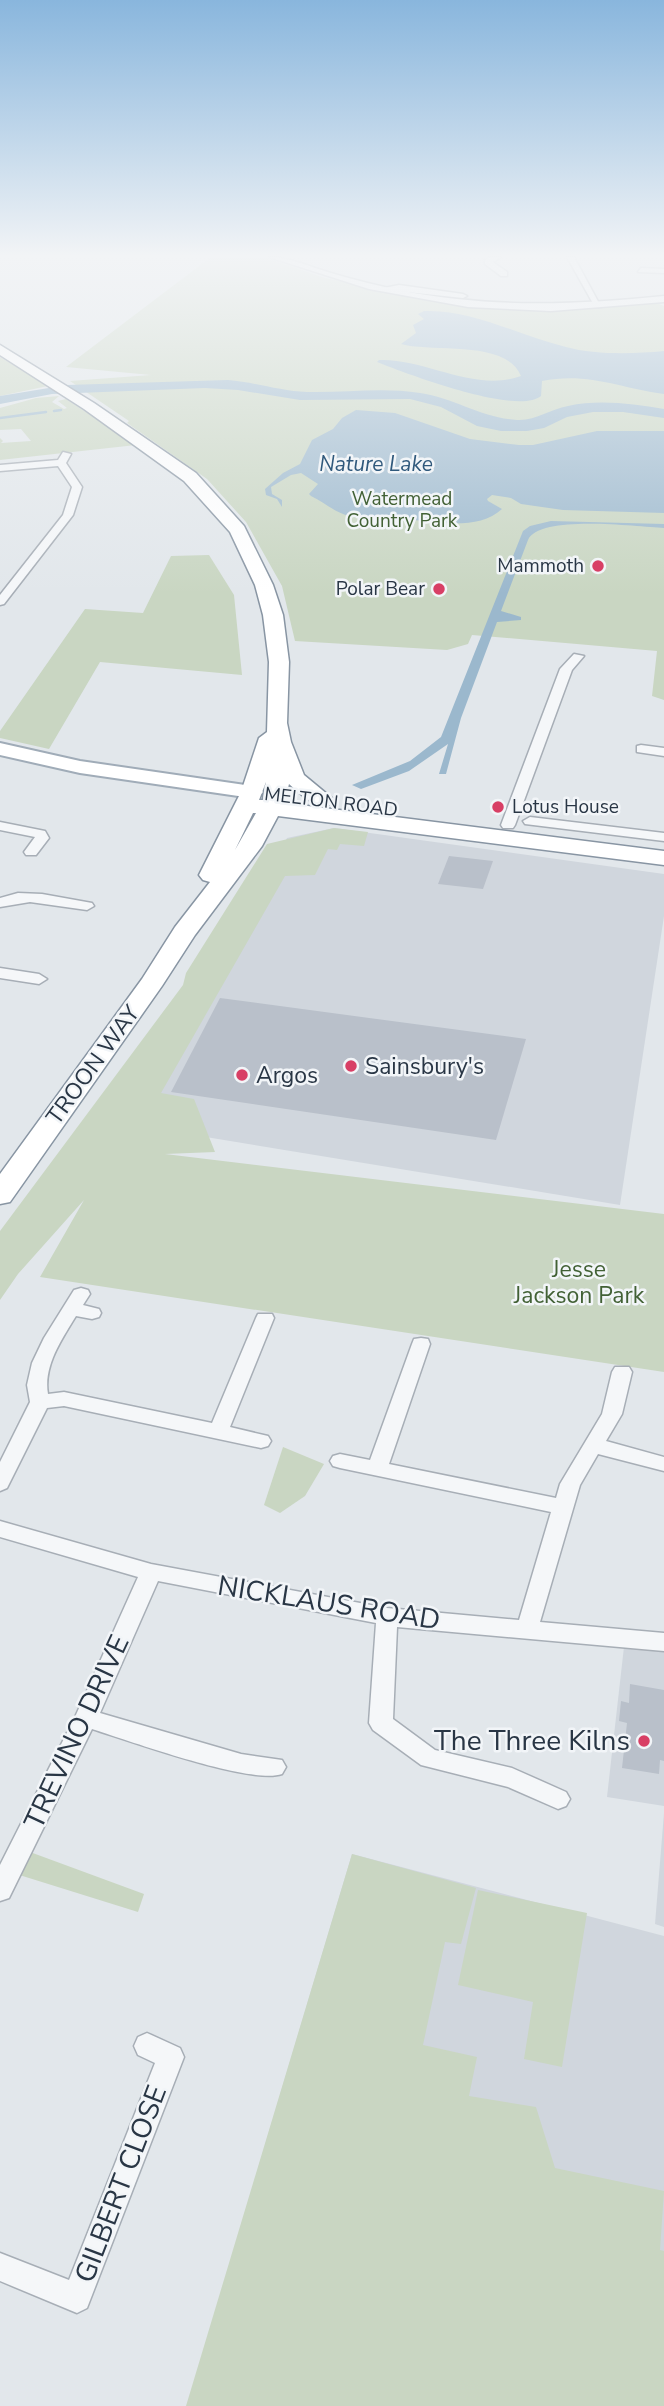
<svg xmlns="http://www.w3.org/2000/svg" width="664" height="2406" font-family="'Nunito Sans',sans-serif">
<rect width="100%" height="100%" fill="#e2e7eb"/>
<g fill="#d0d6dd">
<path d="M334 828 664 874V916L620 1205 139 1126 287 838Z"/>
<path d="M625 1638 664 1642V1806L607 1797Z"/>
<path d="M664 1813V1927L655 1924Z"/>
<path d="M352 1854 664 1936V2406L222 2289Z"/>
</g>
<g fill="#c9d6c2">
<path d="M211 257H263L325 278 452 304 553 310 654 302 664 306V700L652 696 657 651 472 635 468 644 447 650 295 641 282 586 246 522 207 479 127 423 129 421 70 381 151 375 66 367Z"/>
<path d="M0 357 48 386 0 396Z"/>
<path d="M59 396 52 402 64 409 67 408 58 401 66 399 136 445 0 460V438L3 441 1 443 31 441 21 429 0 430V408L36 398Z"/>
<path d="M209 555 234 595 242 675 100 662 49 749 0 738V731L85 609 143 613 171 556Z"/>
<path d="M334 828 368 832 364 846 340 844 337 850 328 849 315 875 285 876 161 1093 194 1099 215 1152 165 1154 664 1214V1372L40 1277 84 1200 18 1274 0 1300V1231L183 985 186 973 267 844Z"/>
<path d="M283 1447 324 1464 305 1496 280 1513 264 1505Z"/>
<path d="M30 1852 144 1894 138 1912 13 1873Z"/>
<path d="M352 1854 476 1888 461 1944 445 1942 423 2045 477 2057 469 2096 536 2107 555 2168 664 2191 660 2250 664 2251V2406H186Z"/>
<path d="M478 1890 587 1913 562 2067 524 2059 533 2002 458 1985Z"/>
</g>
<g fill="#9bb8cd">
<path d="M424 311C472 309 520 336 566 347 595 355 634 354 664 351V394C619 388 588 372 542 381L541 396C517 416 405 373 377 362L379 360C425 358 475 393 521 376 506 339 433 353 401 344L416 333 413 325 424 319 418 314Z"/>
<path d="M228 380C254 382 280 391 307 392 345 393 382 387 420 393 454 398 482 418 517 420 536 421 550 409 568 406 600 399 633 404 664 409V418L623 412H593L567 417 544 428 527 431H501L477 426 441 407 410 399 300 400 238 390 205 388 52 394 0 404V396L67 385Z"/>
<path d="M356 410 395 413 470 439 519 445H533L597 431H664V513L563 510 521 504 511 498 492 495 487 499 488 501 502 509C475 534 425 519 392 518 378 517 362 519 349 516 334 512 324 502 311 496L309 494 318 484 301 473 291 475 271 487 272 494 282 500V507L277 499 266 495 265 489 283 473 300 464 312 440 333 429 342 418Z"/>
<path d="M551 521 664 524V528C636 527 540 514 528 540L501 611 521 617V620L497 622 461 718 446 774H439L448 744 409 771 361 789 352 785 410 761 441 737 523 531 530 526Z"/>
</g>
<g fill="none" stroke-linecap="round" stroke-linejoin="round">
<g stroke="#9bb8cd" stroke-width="2.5">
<path d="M54 411 61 410"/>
<path d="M0 418 46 412"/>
</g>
</g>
<g fill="#b9c0ca">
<path d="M449 856 493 861 483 889 438 884Z"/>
<path d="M220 998 526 1039 496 1140 171 1092Z"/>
<path d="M630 1684 664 1690V1761L660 1760 659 1774 622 1768 627 1723 619 1721 621 1701 629 1703Z"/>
</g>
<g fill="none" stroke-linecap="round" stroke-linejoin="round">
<defs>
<g id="minor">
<path d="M491 257H501L493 262 507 272V276H501L485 264V260Z"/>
<path d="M567 257H574L601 307H595Z"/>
<path d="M641 268 664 269V273L638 272Z"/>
<path d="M399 285 463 294 467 296 463 298 379 289Z"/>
<path d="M63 452 71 454 66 463 82 487 73 515 4 604 0 605V595L63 515 72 487 58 466 0 471V465L58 460Z"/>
<path d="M574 654 584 656 572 670 515 825 513 828H503L501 825 560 669Z"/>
<path d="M641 745 664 748V756L637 752V746Z"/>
<path d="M530 817 664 833V841L525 824 523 821Z"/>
<path d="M0 822 45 831 49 838 36 855H26L24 852 35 837 0 830Z"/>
<path d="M18 893 42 894 92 903 94 906 87 910 30 902 0 907V898Z"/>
<path d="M0 968 39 974 47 979 39 984 0 978Z"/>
<path d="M81 1288 88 1290 90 1294 83 1305 99 1309 101 1313 99 1317 92 1319 76 1316C62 1339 43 1366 48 1394L64 1392 212 1423 256 1318 258 1314H272L274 1318 230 1427 268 1436 271 1441 268 1446 261 1448 64 1406 47 1408 7 1488 0 1491V1462L30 1402 27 1385 32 1363 44 1338 74 1290Z"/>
<path d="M421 1338 428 1339 430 1344 389 1464 556 1498 560 1484 602 1414 612 1372 615 1367H629L632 1372 622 1414 606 1441 664 1457V1471L598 1454 580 1485 540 1622 664 1633V1651L397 1627 393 1719 435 1750 512 1768 566 1792 570 1799 566 1806 558 1809 508 1787 421 1765 373 1730 369 1723 376 1623 158 1581 100 1713 241 1754 282 1760 286 1767 282 1774C251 1785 130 1741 92 1729L9 1898 0 1901V1865L75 1717 138 1577 0 1537V1521L151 1564 387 1608 519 1620 551 1512 340 1468 333 1466 330 1461 333 1456 340 1454 370 1460 412 1344 414 1339Z"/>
<path d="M147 2033 180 2048 184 2057 87 2308 77 2313 0 2281V2253L69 2280 155 2063 138 2055 134 2046 138 2037Z"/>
</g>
<path id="tertiary" d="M269 257C290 257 310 267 331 273 354 280 379 286 403 291 493 308 574 305 664 296V302L551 311 468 307 369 289Z"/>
<path id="primary" d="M0 743 80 761 252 786 259 788 263 792 259 796 252 798 80 773 0 755Z"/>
<path id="trunk" d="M0 345 94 403 196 473 244 526 273 585 283 615 289 662 287 723 291 742 304 775 333 799 330 804C313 808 301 794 289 784L284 803 664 851V865L278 816 262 846 195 935 162 986 10 1202 0 1204V1174L142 979 175 927 210 882 203 880 199 875 241 792 259 738 267 732 269 662 263 615 255 585 230 532 184 481 84 409 0 355ZM266 782 263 800H259ZM253 813H256L235 850Z"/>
</defs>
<use href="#minor" stroke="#a7aeb6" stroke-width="3"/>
<use href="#tertiary" stroke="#a7aeb6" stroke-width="3"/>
<use href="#primary" stroke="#a0acb8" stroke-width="4"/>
<use href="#trunk" stroke="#8895a3" stroke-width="3"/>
<use href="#minor" fill="#f5f7f9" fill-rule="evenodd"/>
<use href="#tertiary" fill="#f5f7f9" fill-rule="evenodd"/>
<use href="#primary" fill="#fff" fill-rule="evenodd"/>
<use href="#trunk" fill="#fff" fill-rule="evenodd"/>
</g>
<linearGradient id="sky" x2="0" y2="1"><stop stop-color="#89b6dd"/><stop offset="0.43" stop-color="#f2f4f6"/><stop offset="1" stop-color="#f2f4f6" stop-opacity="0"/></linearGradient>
<rect width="664" height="594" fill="url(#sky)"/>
<g fill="#d83f65" stroke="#f2f5f8" stroke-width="2.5">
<circle cx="598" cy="566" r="7"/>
<circle cx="439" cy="589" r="7"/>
<circle cx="498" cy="807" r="7"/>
<circle cx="351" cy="1066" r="7"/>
<circle cx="242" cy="1075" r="7"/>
<circle cx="644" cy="1741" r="7"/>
</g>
<g text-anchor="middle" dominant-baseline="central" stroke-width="5" stroke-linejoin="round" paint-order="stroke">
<g font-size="19" fill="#426135" stroke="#f2f5f8">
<text x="402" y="499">Watermead<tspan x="402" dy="22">Country Park</tspan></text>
</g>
<g font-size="19" fill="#293645" stroke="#f2f5f8" text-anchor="end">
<text x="584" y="566">Mammoth</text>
<text x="425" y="589">Polar Bear</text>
<text x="512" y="807" text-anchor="start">Lotus House</text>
</g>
<g font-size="19" fill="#293645" stroke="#f2f5f8">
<text transform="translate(331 802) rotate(7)">MELTON ROAD</text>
</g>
<g font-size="21" font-style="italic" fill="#30597c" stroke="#f2f5f8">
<text x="376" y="464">Nature Lake</text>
</g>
<g font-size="23" fill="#293645" stroke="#f2f5f8">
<text transform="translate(93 1065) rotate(-54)">TROON WAY</text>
</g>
<g font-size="23" fill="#293645" stroke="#f2f5f8" text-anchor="start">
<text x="365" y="1066">Sainsbury's</text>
<text x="256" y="1075">Argos</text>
</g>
<g font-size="23" fill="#426135" stroke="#f2f5f8">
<text x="579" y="1269">Jesse<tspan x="579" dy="26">Jackson Park</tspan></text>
</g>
<g font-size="28" fill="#293645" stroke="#f2f5f8">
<text transform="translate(329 1603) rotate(9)">NICKLAUS ROAD</text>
<text transform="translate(77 1732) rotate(-65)">TREVINO DRIVE</text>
<text transform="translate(121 2184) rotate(-69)">GILBERT CLOSE</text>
</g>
<g font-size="28" fill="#293645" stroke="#f2f5f8" text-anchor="end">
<text x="630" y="1741">The Three Kilns</text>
</g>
</g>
</svg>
